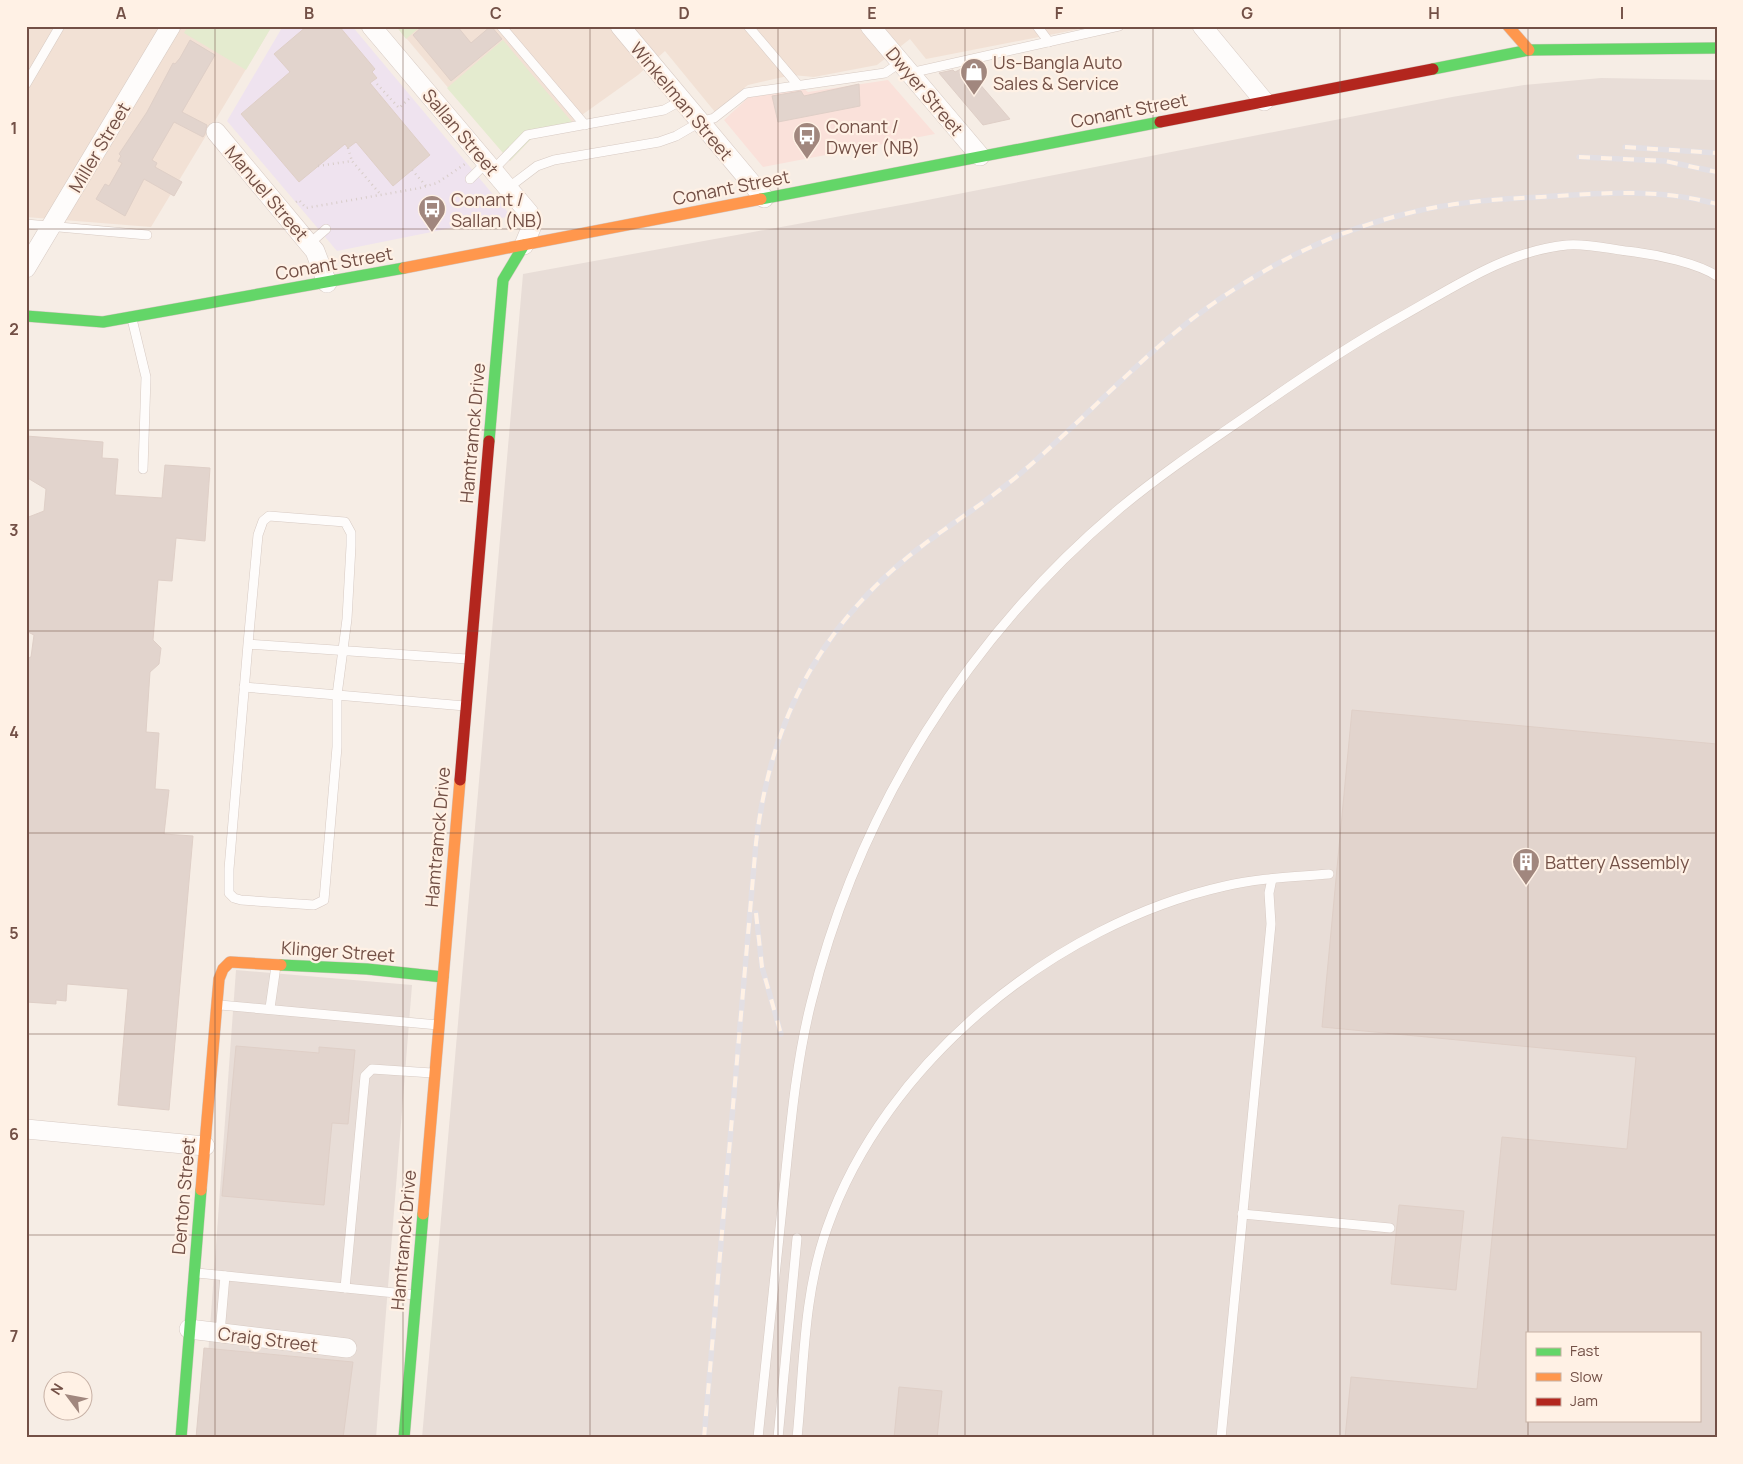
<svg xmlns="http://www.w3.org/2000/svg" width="1743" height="1464" font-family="Manrope,sans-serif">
<rect width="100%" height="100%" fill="#f6ede5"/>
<g fill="#f2e1d5">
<path d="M26 26H272L151 227 26 217Z"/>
<path d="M396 26H1095L926 59 910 39 877 65 814 77 792 75 748 85 715 112 665 51 638 75 572 122 532 138 510 161Z"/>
</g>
<path fill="#fae1da" d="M888 80 935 134 763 167 724 120 749 97 801 87 808 92Z"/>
<g fill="#e8ddd7" fill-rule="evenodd">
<path d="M1601 78 1717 80V1438H422L523 274 912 203 1452 97 1524 85ZM1527 1333H1699V1420H1527Z"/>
<path d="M236 970 412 985 376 1438H202Z"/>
</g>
<path fill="#efe3ef" d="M283 26H352L511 216 337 251 227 121Z"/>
<g fill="#e4ebcf">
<path d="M188 26H272L246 70 184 33Z"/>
<path d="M396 26H421L406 39Z"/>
<path d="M503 40 572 122 532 138 510 161 447 88Z"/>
</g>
<g fill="#e2d4cd" stroke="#dfcfc7" fill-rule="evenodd">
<path d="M307 26H339L375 69 372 72 377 78 370 83 430 155 393 186 356 142 348 148 345 144 299 182 241 114 290 72 274 54Z"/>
<path d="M423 26H457L471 43 491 26 502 39 451 81 413 35Z"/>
<path d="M190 40 215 55 182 112 207 125 205 134 203 137 174 122 152 160 157 163 155 167 182 182 174 196 144 179 125 216 96 199 105 184 109 186 122 163 118 161 121 156 119 154 147 112 173 63 175 64 180 58Z"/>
<path d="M965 67 1010 119 983 125 939 73 953 70 955 72Z"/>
<path d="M859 84 860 106 778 122 772 96 801 91 804 96Z"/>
<path d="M26 436 103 442 102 458 118 459 115 495 162 498 165 465 210 468 205 541 176 538 172 581 158 580 153 640 161 648 159 664 150 672 146 732 159 733 155 789 169 790 164 834 193 836 169 1110 118 1105 128 989 67 984 66 1001 56 1000V1004L26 1002V659L31 657 34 635 26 631V518L44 511 46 489 26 477Z"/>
<path d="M1352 710 1717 744V1438H1345L1351 1377 1477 1389 1502 1137 1627 1149 1636 1057 1322 1027ZM1527 1333H1699V1420H1527Z"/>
<path d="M236 1046 319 1053V1047L355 1050 348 1124 332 1123 324 1205 222 1196Z"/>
<path d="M1399 1205 1464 1211 1456 1290 1391 1284Z"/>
<path d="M204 1348 353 1362 343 1438H196Z"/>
<path d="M899 1387 942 1391 937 1438H894Z"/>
</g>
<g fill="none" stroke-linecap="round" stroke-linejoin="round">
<defs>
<g id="lane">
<path d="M501 26 585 125"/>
<path d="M748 26 798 85"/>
<path d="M1037 26 1049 42"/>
<path d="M910 73 1119 26"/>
<path d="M26 84 60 26"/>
<path d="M493 170 527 135 664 110 682 100"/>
<path d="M470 179 486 163"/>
<path d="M508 188 537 166 554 160 659 142 676 136 700 122 714 118 746 93 885 73 901 62"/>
<path d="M26 224 147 235"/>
<path d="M309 244 326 229"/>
<path d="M132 319 146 377 143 469"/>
<path d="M248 644 258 535 263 521 269 516 345 522 351 533V546L347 619 337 695V747L324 900 314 905 241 900 234 898 229 893V869L248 644 467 659"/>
<path d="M244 687 465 706"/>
<path d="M220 1005 438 1025"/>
<path d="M270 1008 276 966"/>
<path d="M1242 1214 1390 1228"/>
<path d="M197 1273 415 1295"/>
<path d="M345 1288 365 1076 372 1069 432 1073"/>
<path d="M220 1333 225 1276"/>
<path d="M758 1438C766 1358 775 1278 783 1199 790 1133 795 1067 811 1003 858 811 968 636 1119 509 1161 474 1206 444 1251 413 1298 380 1345 348 1395 320 1450 290 1504 251 1567 245 1588 243 1613 250 1635 252 1658 255 1697 263 1717 276"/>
<path d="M778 1438 797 1238"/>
<path d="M797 1438C804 1368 803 1295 827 1228 885 1062 1055 924 1225 886 1259 878 1294 877 1329 874"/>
<path d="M1221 1438 1271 924 1269 893 1272 879"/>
</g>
<g id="street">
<path d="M371 26 529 213 531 228 524 245"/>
<path d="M620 26 764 198"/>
<path d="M870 26 980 156"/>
<path d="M1202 26 1264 101"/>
<path d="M216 132 315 251 327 283"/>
<path d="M26 268 171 26"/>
<path d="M26 1129 205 1146"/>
<path d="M189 1329 347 1348"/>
</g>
<g id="fast">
<path d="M1433 69 1529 50 1717 48"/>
<path d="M761 199 1160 122"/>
<path d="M26 316 103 322 404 268"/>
<path d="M489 441 503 280 524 245"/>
<path d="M281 965 367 969 443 977"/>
<path d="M181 1438 201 1190"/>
<path d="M404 1438 423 1214"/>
</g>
<g id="slow">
<path d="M1508 26 1529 50"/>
<path d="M404 268 761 199"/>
<path d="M201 1190 219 979 223 969 230 962 281 965"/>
<path d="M423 1214 460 780"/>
</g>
<g id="jam">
<path d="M1160 122 1433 69"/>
<path d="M460 780 489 441"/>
</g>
</defs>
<use href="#lane" stroke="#d7cac3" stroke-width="10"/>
<use href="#street" stroke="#d7cac3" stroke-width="20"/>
<use href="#fast" stroke="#d6c8c2" stroke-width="12"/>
<use href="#slow" stroke="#d6c8c2" stroke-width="12"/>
<use href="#jam" stroke="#d6c8c2" stroke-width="12"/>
<g stroke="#d7ccc8" stroke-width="2.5" stroke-dasharray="1 4" stroke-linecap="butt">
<path d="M377 84 399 108 411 97"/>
<path d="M348 148 352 161"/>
<path d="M318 166 352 161 381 195"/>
<path d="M412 170 426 186"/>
<path d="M296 202 299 200 306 208 420 188 437 183 465 164"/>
</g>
<use href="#lane" stroke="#fefcfb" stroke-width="9"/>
<use href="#street" stroke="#fefcfb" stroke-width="19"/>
<use href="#fast" stroke="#63d668" stroke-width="11"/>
<use href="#slow" stroke="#ff974d" stroke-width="11"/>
<use href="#jam" stroke="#b3261e" stroke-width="11"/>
<defs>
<g id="rail">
<path d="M1625 147 1717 153"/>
<path d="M1579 157 1665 161 1717 172"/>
<path d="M756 913 762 967 781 1034"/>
<path d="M704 1438 756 843C770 725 816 632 909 556 945 527 986 503 1021 473 1071 431 1116 383 1165 341 1235 281 1320 234 1409 213 1453 202 1497 199 1541 197 1601 193 1658 188 1717 204"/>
</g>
</defs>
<use href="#rail" stroke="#e3dfe3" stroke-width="5.5"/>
<use href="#rail" stroke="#fff1e5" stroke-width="4" stroke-dasharray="11" stroke-linecap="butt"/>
</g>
<path fill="none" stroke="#735046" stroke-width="1" stroke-opacity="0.55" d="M215 26V1438M403 26V1438M590 26V1438M778 26V1438M965 26V1438M1153 26V1438M1340 26V1438M1528 26V1333M26 229H1717M26 430H1717M26 631H1717M26 833H1717M26 1034H1717M26 1235H1717M1528 1420V1438"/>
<defs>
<symbol id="shop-pin" viewBox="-11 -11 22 30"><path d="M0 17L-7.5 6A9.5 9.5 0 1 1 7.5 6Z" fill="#a1877e" stroke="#fff1e5"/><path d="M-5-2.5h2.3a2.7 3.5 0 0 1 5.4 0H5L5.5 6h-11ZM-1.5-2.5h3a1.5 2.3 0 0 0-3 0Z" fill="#fff"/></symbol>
<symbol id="bus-pin" viewBox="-11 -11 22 30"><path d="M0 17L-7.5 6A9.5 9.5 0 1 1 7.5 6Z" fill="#a1877e" stroke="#fff1e5"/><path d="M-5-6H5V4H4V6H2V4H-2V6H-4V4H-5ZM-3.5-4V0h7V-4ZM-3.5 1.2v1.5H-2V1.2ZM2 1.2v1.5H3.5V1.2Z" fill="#fff"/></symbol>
<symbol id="building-pin" viewBox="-11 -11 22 30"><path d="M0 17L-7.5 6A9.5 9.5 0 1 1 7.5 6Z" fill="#a1877e" stroke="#fff1e5"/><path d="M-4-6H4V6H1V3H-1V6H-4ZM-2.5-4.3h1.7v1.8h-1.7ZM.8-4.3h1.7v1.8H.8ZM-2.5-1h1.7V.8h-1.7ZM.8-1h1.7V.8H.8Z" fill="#fff"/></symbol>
</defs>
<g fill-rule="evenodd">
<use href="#shop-pin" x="958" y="56" width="32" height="43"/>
<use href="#bus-pin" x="791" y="120" width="32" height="43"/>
<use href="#bus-pin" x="416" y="193" width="32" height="43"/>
<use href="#building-pin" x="1510" y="846" width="32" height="43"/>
</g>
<g text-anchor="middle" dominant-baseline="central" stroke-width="4.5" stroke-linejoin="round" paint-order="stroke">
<g font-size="18" fill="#735046" stroke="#fff1e5" text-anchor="start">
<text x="993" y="62">Us-Bangla Auto<tspan x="993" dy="21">Sales &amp; Service</tspan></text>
<text x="826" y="126">Conant /<tspan x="826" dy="21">Dwyer (NB)</tspan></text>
<text x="451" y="199">Conant /<tspan x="451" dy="21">Sallan (NB)</tspan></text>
<text x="1545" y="862">Battery Assembly</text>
</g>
<g font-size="18" fill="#735046" stroke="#fff1e5">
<text transform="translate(925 91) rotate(50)">Dwyer Street</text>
<text transform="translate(682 101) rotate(50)">Winkelman Street</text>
<text transform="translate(1129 110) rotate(-11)">Conant Street</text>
<text transform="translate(461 132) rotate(50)">Sallan Street</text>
<text transform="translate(99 147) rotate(-59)">Miller Street</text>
<text transform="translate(731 187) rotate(-11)">Conant Street</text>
<text transform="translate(267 193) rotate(50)">Manuel Street</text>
<text transform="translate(334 263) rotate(-10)">Conant Street</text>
<text transform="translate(472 433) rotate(-85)">Hamtramck Drive</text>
<text transform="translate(437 837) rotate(-85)">Hamtramck Drive</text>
<text transform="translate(338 951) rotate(4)">Klinger Street</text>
<text transform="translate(183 1196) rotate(-85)">Denton Street</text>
<text transform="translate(403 1240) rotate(-85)">Hamtramck Drive</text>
<text transform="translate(268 1339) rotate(7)">Craig Street</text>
</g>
</g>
<rect width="1743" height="1464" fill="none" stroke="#fff1e5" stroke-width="55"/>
<rect x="1526" y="1332" width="175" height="90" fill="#fff1e5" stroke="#c7b1a5"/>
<rect x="1536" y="1348" width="25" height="8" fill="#63d668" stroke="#c7b1a5"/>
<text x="1570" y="1356" font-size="15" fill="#735046">Fast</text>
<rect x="1536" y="1373" width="25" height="8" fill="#ff974d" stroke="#c7b1a5"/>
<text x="1570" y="1382" font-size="15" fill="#735046">Slow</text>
<rect x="1536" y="1398" width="25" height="8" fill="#b3261e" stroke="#c7b1a5"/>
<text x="1570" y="1406" font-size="15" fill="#735046">Jam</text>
<g transform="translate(68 1396) rotate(302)"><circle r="24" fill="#fff1e5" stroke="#c7b1a5"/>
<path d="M0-4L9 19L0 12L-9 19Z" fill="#a1877e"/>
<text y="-8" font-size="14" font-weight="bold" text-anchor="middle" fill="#735046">N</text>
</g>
<rect x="28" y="28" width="1688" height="1408" fill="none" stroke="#735046" stroke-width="2"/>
<g font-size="16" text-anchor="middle" font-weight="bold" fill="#735046">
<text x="121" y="19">A</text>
<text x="309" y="19">B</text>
<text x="496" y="19">C</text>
<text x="684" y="19">D</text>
<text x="872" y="19">E</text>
<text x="1059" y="19">F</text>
<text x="1247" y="19">G</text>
<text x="1434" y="19">H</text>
<text x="1622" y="19">I</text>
<text x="14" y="134">1</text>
<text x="14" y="335">2</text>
<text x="14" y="536">3</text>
<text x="14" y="738">4</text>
<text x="14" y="939">5</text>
<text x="14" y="1140">6</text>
<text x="14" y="1342">7</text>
</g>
</svg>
